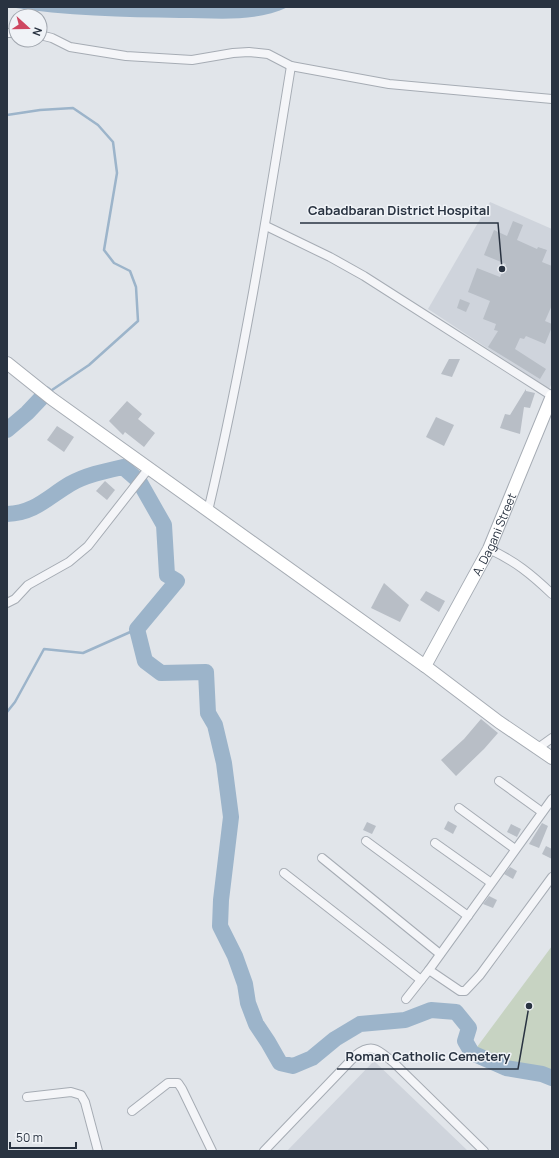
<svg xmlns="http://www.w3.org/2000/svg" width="559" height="1158" font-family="Manrope,sans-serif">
<rect width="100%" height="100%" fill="#e1e5ea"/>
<g fill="#cfd4dc">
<path d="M490 202 552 229V383L549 389 428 309Z"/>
<path d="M374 1061 468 1151H287Z"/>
</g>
<path fill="#c7d3c2" d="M552 946V1073L542 1069 505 1066 474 1051Z"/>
<path fill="#9cb4ca" d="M9 7H288C255 23 216 18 180 18 123 17 66 16 9 7Z"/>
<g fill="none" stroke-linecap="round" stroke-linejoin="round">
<g stroke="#9cb4ca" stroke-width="2.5">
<path d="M7 115 40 110 73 108 98 125 113 142 117 173 104 250 114 263 130 271 136 287 138 321 89 365 49 392"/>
<path d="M7 712 15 702 44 649 83 653 137 629"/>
</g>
<g stroke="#9cb4ca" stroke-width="16">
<path d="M7 430 27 413 45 394"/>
<path d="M7 514C35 513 48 497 70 484 86 475 105 471 123 467L139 481 164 525 167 575 177 581 137 629 145 661 161 673 206 672 208 713 215 725 224 763 231 817 221 900 220 926 235 956 245 984 248 1003 256 1024 268 1042 280 1063 293 1066 312 1058 335 1039 360 1024 405 1020 431 1010 456 1012 469 1028 465 1041 472 1053 506 1068 542 1074 552 1078"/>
</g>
</g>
<g fill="#b8bec6">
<path d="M513 221 523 225 517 240 537 249 538 247 547 250 542 262 552 266V305L545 321 552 324V327L545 344 526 336 524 339 520 338 515 349 546 369 540 379 488 347 498 331 494 330 496 324 483 319 490 301 468 292 477 268 500 277 506 264 484 255 494 230 507 236Z"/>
<path d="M460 299 470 303 466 312 457 308Z"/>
<path d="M449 359H460L452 377 441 374Z"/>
<path d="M526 389V391L535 393 530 408 524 407 520 434 500 428 505 414 510 415Z"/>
<path d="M127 401 142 414 138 419 155 433 144 447 125 432 123 435 109 421Z"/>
<path d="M436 417 454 425 444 446 426 437Z"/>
<path d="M57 426 74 437 64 452 47 440Z"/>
<path d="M105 481 115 490 107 500 96 491Z"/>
<path d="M384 583 409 605 400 622 371 608Z"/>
<path d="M426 591 445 601 439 612 420 600Z"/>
<path d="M481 719 498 733 484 749 456 776 441 760 464 739Z"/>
<path d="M448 821 457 826 453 834 444 829Z"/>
<path d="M367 822 376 826 372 834 363 830Z"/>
<path d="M542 823 548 826 539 848 529 844Z"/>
<path d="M511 824 521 829 517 837 507 832Z"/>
<path d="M546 846 552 849V859L542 854Z"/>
<path d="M510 867 517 871 513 879 504 874Z"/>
<path d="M489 896 497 900 493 908 483 904Z"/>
</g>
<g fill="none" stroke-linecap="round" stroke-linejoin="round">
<defs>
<g id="street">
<path d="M7 33H16"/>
<path d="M40 35 52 38 70 47 126 56 192 60 233 53 249 52 268 54 291 66 389 84 552 99"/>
<path d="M266 226 330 257 364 276 552 396"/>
<path d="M208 511C243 364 267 215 291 66"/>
<path d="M489 549C515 561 531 574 552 594"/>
<path d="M7 603 15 599 28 585 69 562 88 546 149 468"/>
<path d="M538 748 552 738"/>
<path d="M499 781 542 812"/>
<path d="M552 799 429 970 460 991H465L480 975 552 877"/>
<path d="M459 808 515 849"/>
<path d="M366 841 468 916"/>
<path d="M435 843 490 882"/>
<path d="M322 858 440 954"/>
<path d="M284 873 421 980 429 970"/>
<path d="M406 999 421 980"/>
<path d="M27 1097 71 1092 81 1095 85 1102 98 1151"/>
<path d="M132 1111 168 1083H178L182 1089 212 1151"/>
<path d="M264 1151 356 1055C373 1042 379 1051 393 1062L484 1151"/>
</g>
<g id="secondary">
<path d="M7 363 52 399 425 666 499 722 552 758"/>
<path id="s1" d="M425 666 489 549 552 396"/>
</g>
</defs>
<use href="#street" stroke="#a6acb4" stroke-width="10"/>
<use href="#secondary" stroke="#a6acb4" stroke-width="14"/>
<use href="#street" stroke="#f4f5f8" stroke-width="8"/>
<use href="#secondary" stroke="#fff" stroke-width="12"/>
</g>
<g text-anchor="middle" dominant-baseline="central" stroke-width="3" stroke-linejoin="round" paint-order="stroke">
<g font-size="12" fill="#293341" stroke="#f0f3f7">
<text stroke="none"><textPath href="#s1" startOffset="149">A. Dagani Street</textPath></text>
</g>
</g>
<path fill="none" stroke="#293341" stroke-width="1.5" d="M502 269L498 223H300M529 1006L518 1069H337"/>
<g fill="#293341" stroke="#f0f3f7" stroke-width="1.5">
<circle cx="502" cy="269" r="4"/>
<circle cx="529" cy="1006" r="4"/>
</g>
<g font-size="13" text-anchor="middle" font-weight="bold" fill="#293341" stroke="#f0f3f7" stroke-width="3" stroke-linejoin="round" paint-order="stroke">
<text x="399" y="215">Cabadbaran District Hospital</text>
<text x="428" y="1061">Roman Catholic Cemetery</text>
</g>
<rect width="559" height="1158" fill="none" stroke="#293341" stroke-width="16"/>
<g transform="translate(28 28) rotate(111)"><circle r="19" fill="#f0f3f7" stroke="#a0a6ae"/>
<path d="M0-3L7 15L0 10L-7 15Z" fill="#ce4660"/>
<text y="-6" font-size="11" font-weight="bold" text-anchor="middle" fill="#293341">N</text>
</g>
<path d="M10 1142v6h66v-6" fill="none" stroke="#293341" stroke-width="2"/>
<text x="16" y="1142" font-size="12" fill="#293341" stroke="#f0f3f7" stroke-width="3" paint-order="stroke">50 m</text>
</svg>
